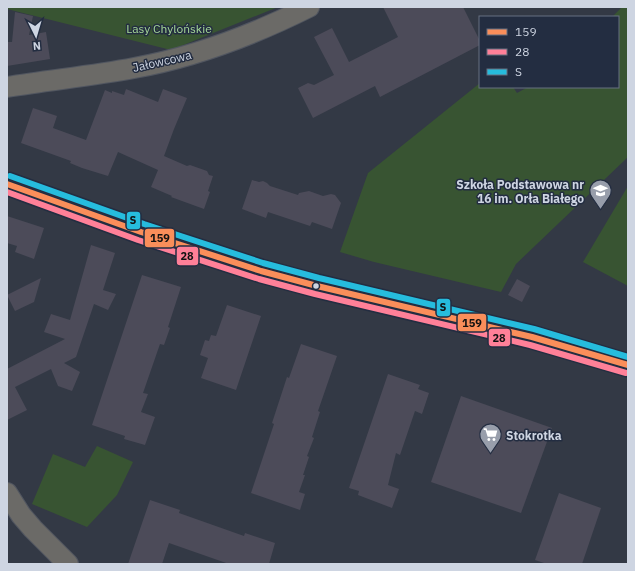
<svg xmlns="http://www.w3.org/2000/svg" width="635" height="571" font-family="'IBM Plex Sans',sans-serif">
<rect width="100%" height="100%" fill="#333945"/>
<g fill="#385432">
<path d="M7 7H278L171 50 7 9Z"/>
<path d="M622 7H628V157L516 264 501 292 374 262 340 252 368 173 480 83V87H513L517 93 528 87H618V17H612Z"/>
<path d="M628 186V286L583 262Z"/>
<path d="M97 446 133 462 117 495 87 527 32 504 53 454 85 467Z"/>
</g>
<g fill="#4c4b59">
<path d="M383 7H463L480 41V45L380 97 375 86 313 118 298 88 308 83 314 85 334 75 314 37 332 28 349 62 398 37Z"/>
<path d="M15 12 33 16 29 35 46 32 50 59 7 66V42H12Z"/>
<path d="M126 89 158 102 163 89 187 98 174 129 164 156 187 166 190 165 207 171 209 175 213 176 208 191 210 192 204 209 171 197 172 196 151 187 158 170 118 152 108 176 82 168 70 163 71 161 21 143 33 108 57 116 53 128 86 140 105 90 112 93V91L124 95Z"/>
<path d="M252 180 259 182 263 181 267 183 270 186 298 195 299 193 309 191 323 196 331 194 335 195 341 203 332 229 312 222 310 226 268 212 266 218 242 209Z"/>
<path d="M7 216 44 228 34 259 15 252 17 246 7 243Z"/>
<path d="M91 245 115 253 103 290 116 294 108 310 94 304 76 357 64 363 80 372 72 391 58 386 51 369 15 387 27 410 7 420V369L65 339 44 332 51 314 70 320Z"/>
<path d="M142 275 181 287 168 327 170 328 164 345 160 344 143 393 148 394 141 412 155 417 145 445 124 439 125 436 92 425Z"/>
<path d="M41 278 34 302 15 311 7 295Z"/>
<path d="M517 279 530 286 522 302 508 295Z"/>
<path d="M227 305 261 316 236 390 201 378 208 358 200 355 205 340 209 341 211 335 216 336Z"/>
<path d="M301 344 337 356 318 411 320 412 312 437 314 438 307 456 309 457 303 475H305L299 492 305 494 300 510 251 493 274 424 272 423 287 377 289 378Z"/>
<path d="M388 374 420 385 418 389 429 393 422 414 415 411 400 455 396 453 388 485 399 489 392 508 358 495 359 491 349 488Z"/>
<path d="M461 396 552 428 521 513 431 482Z"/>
<path d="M559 493 601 508 582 564H547L535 560Z"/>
<path d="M150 500 180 510 179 513 244 536 245 533 275 543 269 564H229L169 543 162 564H128Z"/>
</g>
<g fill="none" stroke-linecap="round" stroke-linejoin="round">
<defs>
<g id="minor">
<path d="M7 87C49 80 92 76 134 68 195 57 253 35 309 7"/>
<path d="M7 184 141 232 261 271 317 286 532 337 628 365"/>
<path d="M7 493 21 515 33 529 68 564"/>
</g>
</defs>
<use href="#minor" stroke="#515660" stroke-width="22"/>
<use href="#minor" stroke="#6b6a67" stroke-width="20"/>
<defs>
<path id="bus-1" d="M7 184 141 232 261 271 317 286 532 337 628 365"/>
<path id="bus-2" d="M7 192 138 240 259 279 315 294 530 345 626 373"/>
<path id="bus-3" d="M10 176 144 224 263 263 319 278 534 329 628 357"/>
</defs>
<use href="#bus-1" stroke="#232d41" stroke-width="9"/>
<use href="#bus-2" stroke="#232d41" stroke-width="9"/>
<use href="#bus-3" stroke="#232d41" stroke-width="9"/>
<use href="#bus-1" stroke="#fa8e5a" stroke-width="6"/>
<use href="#bus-2" stroke="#ff8098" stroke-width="6"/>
<use href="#bus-3" stroke="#26bcdd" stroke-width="6"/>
</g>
<defs>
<symbol id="school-pin" viewBox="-11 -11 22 30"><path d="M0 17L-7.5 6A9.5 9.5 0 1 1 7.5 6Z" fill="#989eab" stroke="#232d41"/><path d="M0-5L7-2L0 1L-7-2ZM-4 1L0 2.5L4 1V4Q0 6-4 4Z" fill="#fff"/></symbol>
<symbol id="supermarket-pin" viewBox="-11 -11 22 30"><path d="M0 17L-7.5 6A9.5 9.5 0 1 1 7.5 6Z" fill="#989eab" stroke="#232d41"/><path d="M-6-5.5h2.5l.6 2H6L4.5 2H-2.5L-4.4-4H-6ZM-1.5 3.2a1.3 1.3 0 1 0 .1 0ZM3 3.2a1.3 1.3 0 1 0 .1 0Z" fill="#fff"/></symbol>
</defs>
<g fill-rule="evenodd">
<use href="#school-pin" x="588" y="178" width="25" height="34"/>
<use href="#supermarket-pin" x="478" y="422" width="25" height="34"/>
</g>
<circle fill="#ced5e2" stroke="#232d41" stroke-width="1.5" cx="316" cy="286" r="3.5"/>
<g text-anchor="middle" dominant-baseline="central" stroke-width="3" stroke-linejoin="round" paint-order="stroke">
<g font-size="12" fill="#a7d997" stroke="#232d41">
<text x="169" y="28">Lasy Chylońskie</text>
</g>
<g font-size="12" fill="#ced5e2" stroke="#232d41">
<text transform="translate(162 61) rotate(-13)">Jałowcowa</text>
</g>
<g font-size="12" font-weight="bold" fill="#ced5e2" stroke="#232d41" text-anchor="end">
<text x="584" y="184">Szkoła Podstawowa nr<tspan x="584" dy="14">16 im. Orła Białego</tspan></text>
<text x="506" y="435" text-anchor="start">Stokrotka</text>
</g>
</g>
<g stroke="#232d41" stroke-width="1.5">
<rect x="126" y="211" width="15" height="19" rx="4" fill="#26bcdd"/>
<rect x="144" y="228" width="31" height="20" rx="4" fill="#fa8e5a"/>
<rect x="176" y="246" width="23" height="20" rx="4" fill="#ff8098"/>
<rect x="436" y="298" width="15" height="19" rx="4" fill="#26bcdd"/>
<rect x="457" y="313" width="30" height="19" rx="4" fill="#fa8e5a"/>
<rect x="488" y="328" width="23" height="19" rx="4" fill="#ff8098"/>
</g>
<g font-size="11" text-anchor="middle" font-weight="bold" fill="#111">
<text x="133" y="224">S</text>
<text x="160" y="242">159</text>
<text x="187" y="260">28</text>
<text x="443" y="311">S</text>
<text x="472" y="327">159</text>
<text x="499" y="342">28</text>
</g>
<rect width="635" height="571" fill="none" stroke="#ced5e2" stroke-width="16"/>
<rect x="479" y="16" width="140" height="72" fill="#232d41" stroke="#677081"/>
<rect x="487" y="29" width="20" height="6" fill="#fa8e5a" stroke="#677081"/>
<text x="515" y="36" font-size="12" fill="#ced5e2">159</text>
<rect x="487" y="49" width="20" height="6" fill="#ff8098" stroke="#677081"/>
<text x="515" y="56" font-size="12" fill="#ced5e2">28</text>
<rect x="487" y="69" width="20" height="6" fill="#26bcdd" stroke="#677081"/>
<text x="515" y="76" font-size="12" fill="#ced5e2">S</text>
<g transform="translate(36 36) rotate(175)" stroke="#232d41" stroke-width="3" paint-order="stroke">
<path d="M0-3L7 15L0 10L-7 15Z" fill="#ced5e2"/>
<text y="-6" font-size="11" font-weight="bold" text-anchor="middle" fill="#ced5e2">N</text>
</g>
</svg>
